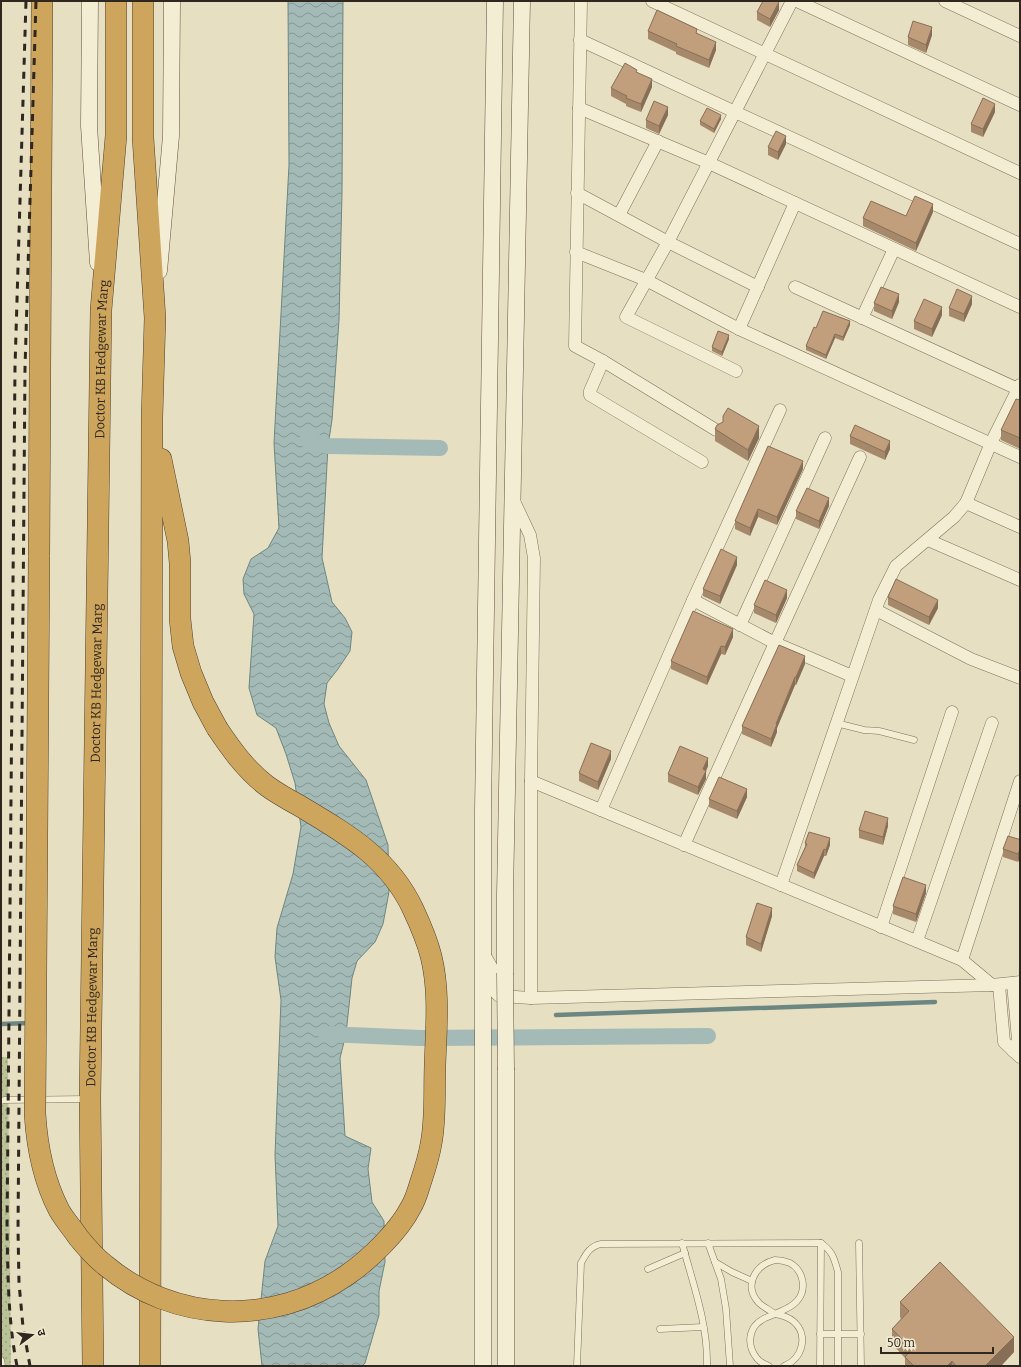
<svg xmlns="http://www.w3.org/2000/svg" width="1021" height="1367" font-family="Bitter,'Noto Sans Devanagari',serif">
<defs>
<pattern id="green-dots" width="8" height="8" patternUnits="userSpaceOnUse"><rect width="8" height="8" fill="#bac397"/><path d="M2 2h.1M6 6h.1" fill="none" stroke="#989e7b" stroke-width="1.8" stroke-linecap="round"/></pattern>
<pattern id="water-waves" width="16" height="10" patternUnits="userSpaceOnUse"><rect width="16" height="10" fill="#a3bab6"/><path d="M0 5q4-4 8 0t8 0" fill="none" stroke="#859793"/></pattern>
</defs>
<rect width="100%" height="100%" fill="#e7dfc2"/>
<path fill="url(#green-dots)" d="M1 1057H8L11 1366H1Z"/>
<path fill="url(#water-waves)" stroke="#6c8782" d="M288 1H343L342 193 339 320 332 420 328 446 322 558 332 602 345 618 352 632 350 651 338 669 327 683 324 704 329 723 339 746 366 780 388 845 389 892 383 924 375 942 357 961 352 978 346 1034 340 1058 345 1136 371 1148 368 1169 372 1202 384 1221 385 1262 379 1291V1315L365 1363 362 1366H262L258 1329 265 1261 278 1226 275 1155 281 1000 275 957 277 928 293 874 301 827 295 783 286 754 276 728 257 715 249 688 254 614 244 594 243 579 251 559 268 548 279 528 274 443 289 165Z"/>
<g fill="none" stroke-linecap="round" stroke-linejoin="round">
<g stroke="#6c8782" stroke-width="4.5">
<path d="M556 1015 935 1002"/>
<path d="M1 1024 31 1023"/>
</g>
<g stroke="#a3bab6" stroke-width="16">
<path d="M307 440 328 446 440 448"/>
<path d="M326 1034 420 1038 708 1036"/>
</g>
<defs>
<g id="lane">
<path d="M836 723 864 730 879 731 914 740"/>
<path d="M1 1101 4 1100 87 1099"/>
<path d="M682 1243C693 1284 708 1324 707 1366"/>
<path d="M708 1243 721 1279 726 1309 730 1366"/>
<path d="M859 1243 861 1366"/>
<path d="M775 1260C781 1260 785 1261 790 1263 804 1271 807 1290 797 1301 791 1308 783 1310 775 1314 770 1310 763 1307 759 1303 743 1286 755 1265 775 1260Z"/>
<path d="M715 1262 732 1272 752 1281"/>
<path d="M648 1269 685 1253"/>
<path d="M660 1329 703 1327"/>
<path d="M820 1334H861"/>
<path d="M1 1360 2 1366"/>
<path d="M577 1366 581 1263C586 1254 590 1246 601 1244L821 1243C833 1252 834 1258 838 1272V1366"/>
<path d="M769 1366C753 1361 745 1342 754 1327 759 1320 767 1317 775 1314 781 1315 788 1317 793 1321 809 1334 803 1359 784 1366"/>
<path d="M820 1366 821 1243"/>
</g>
<g id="street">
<path d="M581 1 575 346 603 361 716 430"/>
<path d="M652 1 1020 173"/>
<path d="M797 1 1020 105"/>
<path d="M945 1 1020 36"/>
<path d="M580 40 1020 244"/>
<path d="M579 108 709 163 1020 307"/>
<path d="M577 193 668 242 758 287"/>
<path d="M619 215 658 141"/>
<path d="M576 252 646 280 739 329 1020 457"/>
<path d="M795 287 1018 389"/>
<path d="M862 318 894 249"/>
<path d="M739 329 795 203"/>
<path d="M603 361 590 391V395L702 462"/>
<path d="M736 371 626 317 668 242 792 1"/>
<path d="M513 499 530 535 534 558 531 781V998"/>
<path d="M966 503 1020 527"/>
<path d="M928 540 1020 580"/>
<path d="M693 600 775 643 852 676"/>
<path d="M876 610 971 659 1020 678"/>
<path d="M740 625 825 438"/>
<path d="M531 781 962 960 992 985"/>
<path d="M601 810 693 600 780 410"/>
<path d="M684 845 775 643 860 457"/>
<path d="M781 885 879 600 896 566 954 517 966 503 991 443 1020 385"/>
<path d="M881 927 952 712"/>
<path d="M917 941 992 723"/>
<path d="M484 954 492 968 496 993 499 996 531 998 992 985 1020 982"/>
<path d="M962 960 1020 781"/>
<path d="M1013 983 1018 1040 1013 1051"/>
<path d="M999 985 1004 1042 1020 1057"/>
</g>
<g id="secondary">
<path d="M90 1 89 126 98 263"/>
<path d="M159 271 171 136 172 1"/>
<path d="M505 973V895L522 1"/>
<path d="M506 1070V1366"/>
<path d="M483 1366V811L495 1"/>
</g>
<g id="highway">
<path d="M143 1V138L155 318 152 417 150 1366"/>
<path d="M161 459 178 541 180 563V619L183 646 191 673 203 702 217 728"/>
<path d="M39 557 42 1"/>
<path id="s1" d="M93 1366 90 1099 101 310 116 136V1"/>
</g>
</defs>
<use href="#lane" stroke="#7e715b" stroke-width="7"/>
<use href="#street" stroke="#7e715b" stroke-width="13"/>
<use href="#secondary" stroke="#60523f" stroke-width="17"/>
<use href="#highway" stroke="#4d402f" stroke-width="22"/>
<use href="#lane" stroke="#f3edd3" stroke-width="6"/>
<use href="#street" stroke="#f3edd3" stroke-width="12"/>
<use href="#secondary" stroke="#f3edd3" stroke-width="16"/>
<use href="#highway" stroke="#cda55c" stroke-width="21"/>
<g stroke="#30281e" stroke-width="3" stroke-dasharray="7 7" stroke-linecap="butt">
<path d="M17 1366C8 1321 8 1276 7 1230L15 367 26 1"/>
<path d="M30 1366 23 1327 19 1283 18 1230 25 368 36 1"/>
</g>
<defs>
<path id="secondary-bridge" d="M505 973 506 1070"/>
<path id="highway-bridge" d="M39 557 35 1114C37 1147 43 1179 59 1210 64 1219 72 1228 78 1237 86 1247 95 1257 105 1265 174 1323 273 1327 347 1275 369 1260 399 1231 411 1207 416 1199 418 1190 421 1181 425 1169 429 1156 431 1144 436 1119 434 1092 435 1066 436 1030 440 992 431 956 427 940 420 924 413 909 389 858 347 834 300 806 289 800 278 794 267 786 246 770 231 749 217 728"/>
</defs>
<use href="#secondary-bridge" stroke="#60523f" stroke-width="17" stroke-linecap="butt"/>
<use href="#highway-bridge" stroke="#4d402f" stroke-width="22" stroke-linecap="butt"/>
<use href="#secondary-bridge" stroke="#f3edd3" stroke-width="16"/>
<use href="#highway-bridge" stroke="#cda55c" stroke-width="21"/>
</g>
<g fill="#a6896b">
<path d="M779 10 770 27 757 20V12Z"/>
<path d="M648 31 697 33 716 50 709 68 676 54V52L648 39Z"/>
<path d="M932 35 926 53 908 45V37Z"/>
<path d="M637 72 652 87 641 112 626 106V104L611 96V88Z"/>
<path d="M995 112 983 137 971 132V124Z"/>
<path d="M668 115 659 134 646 128V120Z"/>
<path d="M721 119 714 133 700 125V121Z"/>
<path d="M786 144 778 160 768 155V147Z"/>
<path d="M933 212 916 251 863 226V218L906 216Z"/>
<path d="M899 302 892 319 874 311V303Z"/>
<path d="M972 304 964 322 949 316V308Z"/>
<path d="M942 315 932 337 914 329V321Z"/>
<path d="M850 325 843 341 835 338 826 359 806 350V346L816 328Z"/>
<path d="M729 339 722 356 712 351V347Z"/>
<path d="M1020 400V449L1001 440V430Z"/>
<path d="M715 429 759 438 748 461 715 441Z"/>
<path d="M850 436 890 449 885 460 850 444Z"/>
<path d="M803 469 777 525 758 517 750 536 735 529V521Z"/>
<path d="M1020 479V492H1019V481Z"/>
<path d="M829 506 819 529 796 519V511Z"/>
<path d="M737 565 720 604 703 596V589Z"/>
<path d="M888 597 938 608 929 625 888 605Z"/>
<path d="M787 598 776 623 754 613V605Z"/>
<path d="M733 637 725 655 721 654 707 685 671 669V661Z"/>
<path d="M805 664 796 685H795L777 728V732L771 747 742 734V726Z"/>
<path d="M611 759 598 790 579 781V773Z"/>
<path d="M708 766 706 771V779L698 795 668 782V774Z"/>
<path d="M747 797 737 819 709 807V799Z"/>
<path d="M888 826 883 845 859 838V830Z"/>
<path d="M1020 839V857L1018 862 1003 857V849Z"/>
<path d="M805 843 830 845 826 856H824L814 879 797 871V865L805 847Z"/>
<path d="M926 893 916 922 893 914V906Z"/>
<path d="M772 916 761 952 746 945V937Z"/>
<path d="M900 1302 1014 1352 1001 1366H905V1358L892 1344V1329L901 1319 900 1317Z"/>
</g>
<g fill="#876f57">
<path d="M779 2V10L770 27V19Z"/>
<path d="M932 27V35L926 53V45Z"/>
<path d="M716 42V50L709 68V60Z"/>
<path d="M652 79V87L641 112V104Z"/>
<path d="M995 104V112L983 137V129Z"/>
<path d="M668 107V115L659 134V126Z"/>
<path d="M721 115V119L714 133V129Z"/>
<path d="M786 136V144L778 160V152Z"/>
<path d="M933 204V212L916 251V243Z"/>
<path d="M899 294V302L892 319V311Z"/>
<path d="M972 296V304L964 322V314Z"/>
<path d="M942 307V315L932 337V329Z"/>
<path d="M850 321V325L843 341V337Z"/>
<path d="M835 334V338L826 359V355Z"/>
<path d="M729 335V339L722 356V352Z"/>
<path d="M759 426V438L748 461V450Z"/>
<path d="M890 441V449L885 460V452Z"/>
<path d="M803 461V469L777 525V517Z"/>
<path d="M829 498V506L819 529V521Z"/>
<path d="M758 509V517L750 536V528Z"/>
<path d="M737 557V565L720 604V596Z"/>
<path d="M787 590V598L776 623V615Z"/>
<path d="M938 600V608L929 625V617Z"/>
<path d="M733 629V637L725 655V647Z"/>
<path d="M721 646V654L707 685V677Z"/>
<path d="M805 656V664L796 685V677Z"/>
<path d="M795 677V685L777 728V732L771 747V739L776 724Z"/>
<path d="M611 751V759L598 790V782Z"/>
<path d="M708 758V766L705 773 706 771V779L698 795V787L703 769Z"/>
<path d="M747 789V797L737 819V811Z"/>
<path d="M888 818V826L883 845V837Z"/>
<path d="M830 838V845L826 856V850Z"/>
<path d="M824 849V856L814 879V873Z"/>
<path d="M1020 849V857L1018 862V854Z"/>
<path d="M926 885V893L916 922V914Z"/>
<path d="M772 908V916L761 952V944Z"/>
<path d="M1014 1337V1352L1001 1366H985Z"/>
<path d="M952 1361V1366H947Z"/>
</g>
<g fill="#c19f7c" stroke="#876f57">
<path d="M763 1H777L779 2 770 19 757 12Z"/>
<path d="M657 10 697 29 696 33 716 42 709 60 676 46 677 44 648 31Z"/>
<path d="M913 21 932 27 926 45 908 37Z"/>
<path d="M625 63 637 70 636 72 652 79 641 104 626 98 627 96 611 88Z"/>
<path d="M983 98 995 104 983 129 971 124Z"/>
<path d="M654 101 668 107 659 126 646 120Z"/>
<path d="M707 108 721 115 714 129 700 121Z"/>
<path d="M776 131 786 136 778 152 768 147Z"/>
<path d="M915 196 933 204 916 243 863 218 871 201 906 216Z"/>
<path d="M881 287 899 294 892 311 874 303Z"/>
<path d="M957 289 972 296 964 314 949 308Z"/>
<path d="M924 299 942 307 932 329 914 321Z"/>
<path d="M823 311 850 321 843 337 835 334 826 355 806 346 814 327 816 328Z"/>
<path d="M718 331 729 335 722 352 712 347Z"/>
<path d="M1016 399 1020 400V438L1001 430Z"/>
<path d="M728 408 759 426 748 450 715 429 717 425 723 422V416Z"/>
<path d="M855 425 890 441 885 452 850 436Z"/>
<path d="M768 446 803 461 777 517 758 509 750 528 735 521Z"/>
<path d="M807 488 829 498 819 521 796 511Z"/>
<path d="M721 549 737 557 720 596 703 589Z"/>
<path d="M896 579 938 600 929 617 888 597Z"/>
<path d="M765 580 787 590 776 615 754 605Z"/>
<path d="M693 611 733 629 725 647 721 646 707 677 671 661Z"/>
<path d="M779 645 805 656 796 677H795L776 724H777L771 739 742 726Z"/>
<path d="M591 743 611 751 598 782 579 773Z"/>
<path d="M680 746 708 758 703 769 706 771 698 787 668 774Z"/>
<path d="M719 777 747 789 737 811 709 799Z"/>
<path d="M865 811 888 818 883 837 859 830Z"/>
<path d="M809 832 830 838 826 850 824 849 814 873 797 865 807 844 805 843Z"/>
<path d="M1008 836 1018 839H1020V849L1018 854 1003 849Z"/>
<path d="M903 877 926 885 916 914 893 906Z"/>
<path d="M757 903 772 908 761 944 746 937Z"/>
<path d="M940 1262 1014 1337 985 1366H956L952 1361 947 1366H914L905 1357 912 1349 892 1329 909 1311 900 1302Z"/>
</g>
<g text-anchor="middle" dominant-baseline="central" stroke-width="3.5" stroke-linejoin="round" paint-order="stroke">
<g font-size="13" fill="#30281e" stroke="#f0e9d0">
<text stroke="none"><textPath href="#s1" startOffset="1007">Doctor KB Hedgewar Marg</textPath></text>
<text stroke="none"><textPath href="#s1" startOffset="683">Doctor KB Hedgewar Marg</textPath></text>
<text stroke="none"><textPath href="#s1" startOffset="359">Doctor KB Hedgewar Marg</textPath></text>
</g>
</g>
<rect width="1021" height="1367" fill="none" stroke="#30281e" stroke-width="4"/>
<g transform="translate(32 1335) rotate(75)" stroke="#f0e9d0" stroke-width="3" paint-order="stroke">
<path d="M0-3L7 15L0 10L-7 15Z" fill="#30281e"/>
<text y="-6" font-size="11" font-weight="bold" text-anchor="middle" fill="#30281e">उ</text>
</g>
<path d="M881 1347v6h112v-6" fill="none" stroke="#30281e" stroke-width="2"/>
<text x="887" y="1347" font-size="12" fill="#30281e" stroke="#f0e9d0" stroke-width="3" paint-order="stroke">50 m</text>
</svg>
